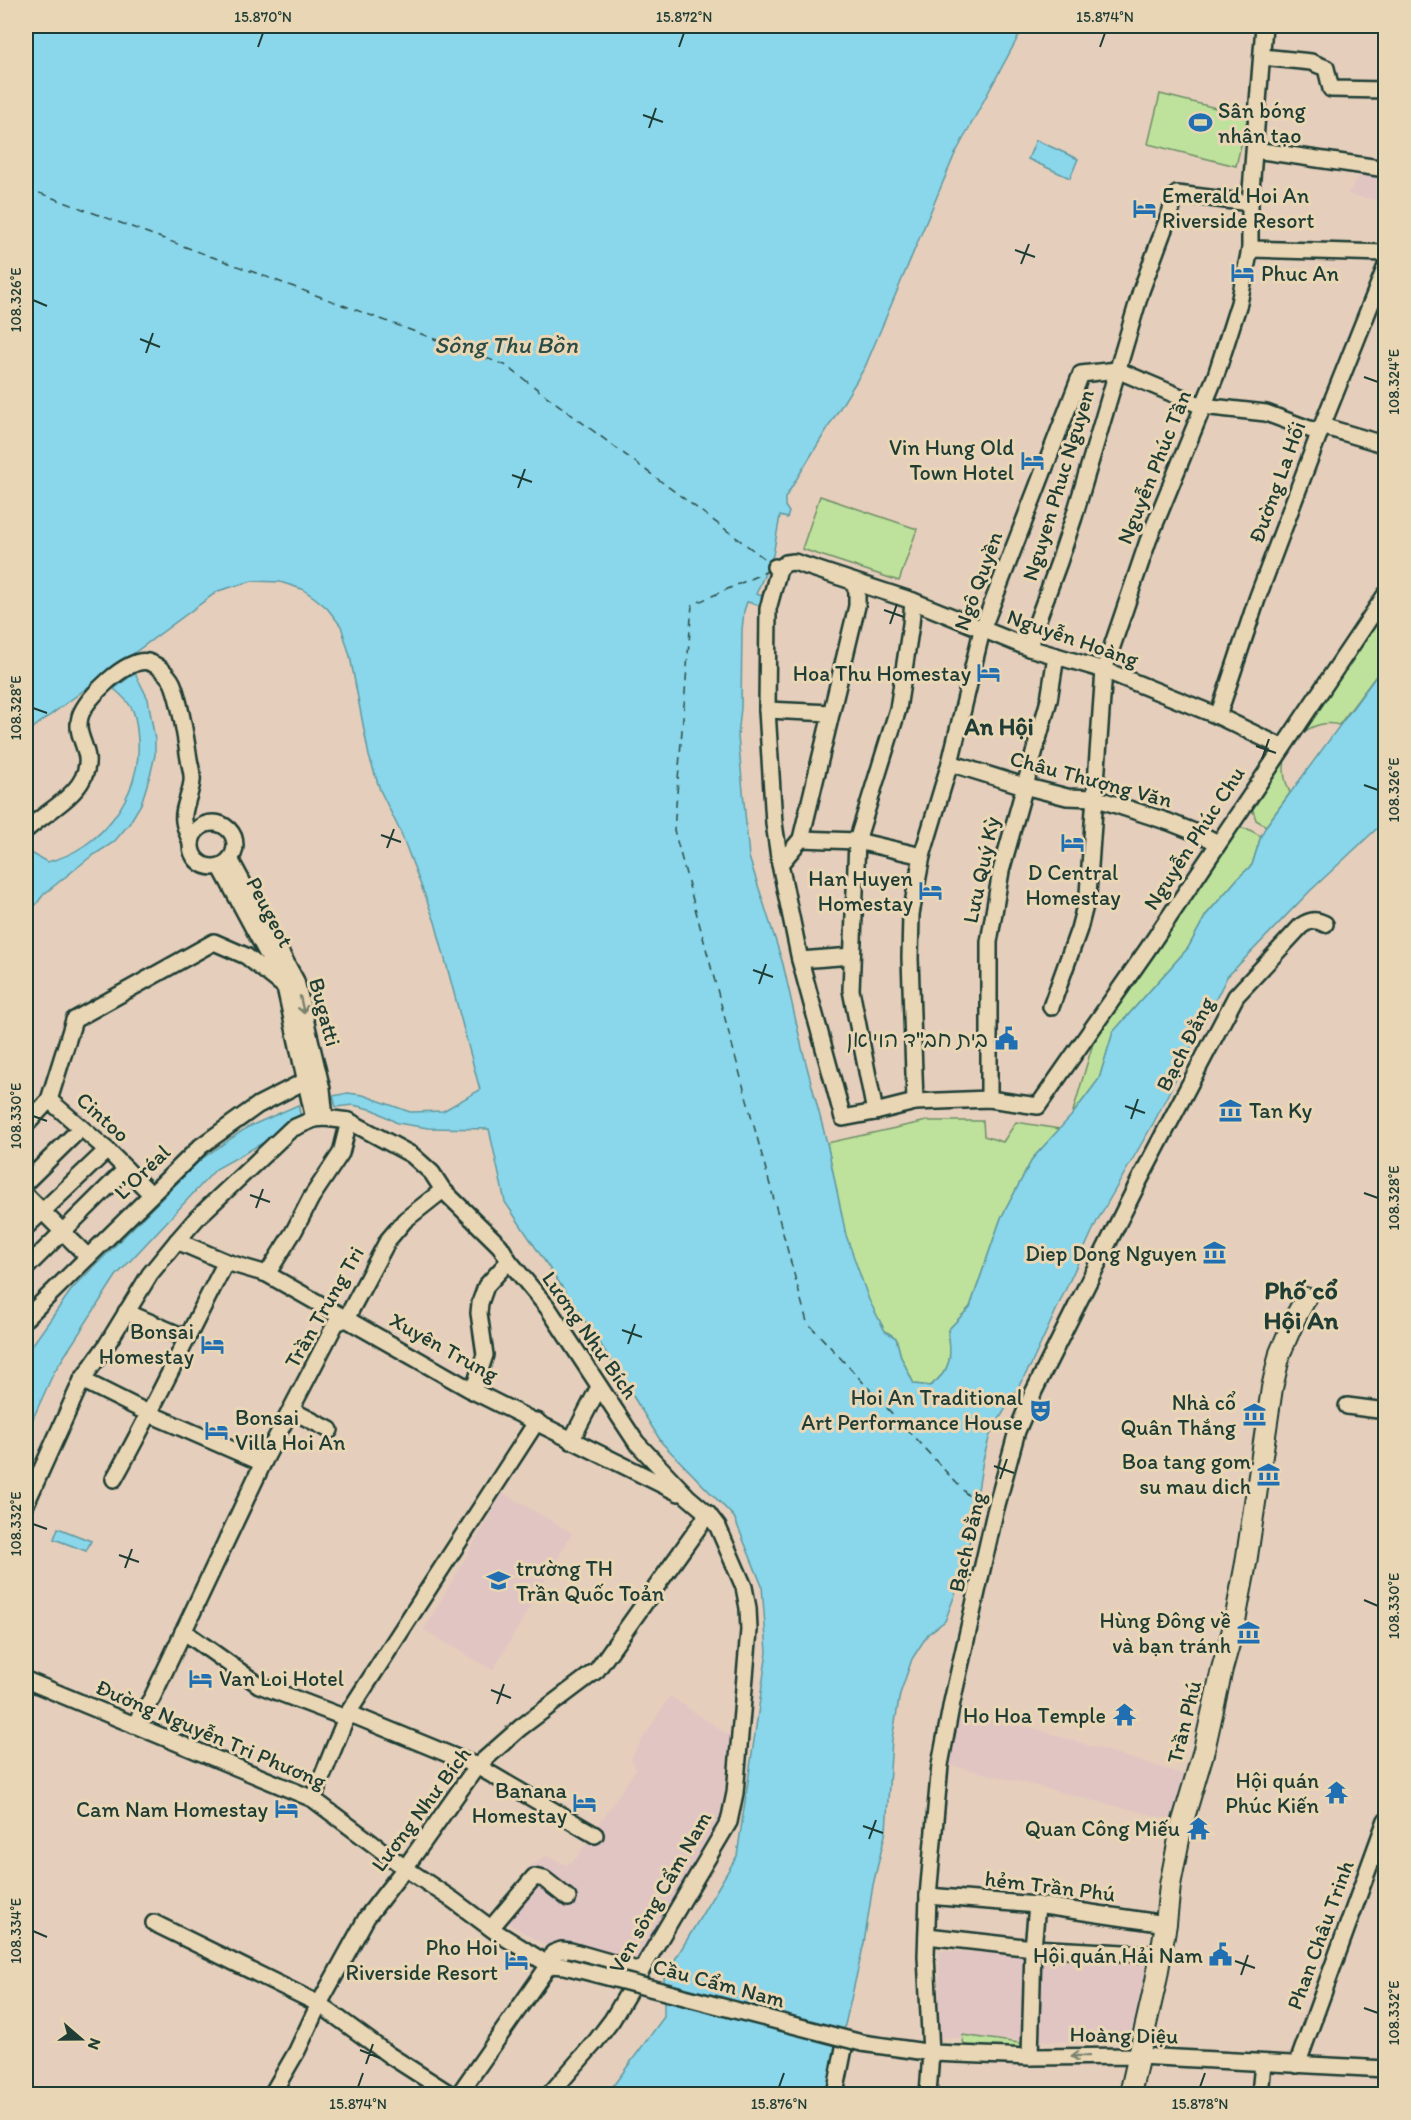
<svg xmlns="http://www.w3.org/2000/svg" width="1411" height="2120" font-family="Itim,'Playpen Sans Hebrew',sans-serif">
<rect width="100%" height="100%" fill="#e5cebb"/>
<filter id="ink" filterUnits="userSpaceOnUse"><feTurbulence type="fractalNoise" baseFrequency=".0167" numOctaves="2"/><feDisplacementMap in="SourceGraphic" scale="12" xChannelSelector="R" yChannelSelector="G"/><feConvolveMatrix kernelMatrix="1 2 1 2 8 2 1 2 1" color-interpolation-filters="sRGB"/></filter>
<g filter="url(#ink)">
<g fill="#e0c5c3">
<path d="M1372 156 1385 158V202L1348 194Z"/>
<path d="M503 1493 572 1533 493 1670 424 1630Z"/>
<path d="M670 1696 731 1737 720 1819 633 1968 583 1963 551 1953 547 1946 494 1915 528 1868 546 1856 566 1865 576 1859 636 1769 631 1758Z"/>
<path d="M954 1704 1191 1777 1177 1821 943 1763Z"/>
<path d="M940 1951 1150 1958 1137 2044 938 2037Z"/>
</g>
<g fill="#bee19b" stroke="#6e8f68" stroke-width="1.5">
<path d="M1160 94 1248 116 1236 166 1148 144Z"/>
<path d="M820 496 917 529 899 581 802 549Z"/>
<path d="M1385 602V664L1339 725C1313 717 1283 742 1284 770 1284 778 1287 786 1290 793L1266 826 1256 820 1251 804Z"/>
<path d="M1241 828 1248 829 1261 836 1252 865 1239 877 1206 915 1188 948 1113 1032 1099 1079 1072 1115 1096 1033 1235 832Z"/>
<path d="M927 1121H983L984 1136 1003 1142 1016 1122 1060 1129 1033 1158 1001 1218 970 1307 948 1330C952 1356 952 1370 930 1386L914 1384 901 1357 896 1338 885 1331 869 1301 845 1235 827 1143Z"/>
<path d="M962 2035 1034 2045V2051L965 2050Z"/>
</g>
<g fill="#8ad6ea" stroke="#5f99a1" stroke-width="1.5">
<path d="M26 26H1024L954 156 865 367 785 498V506L789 512 787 518 780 516 773 555 756 594 763 596 760 605 747 602 744 611 742 630 741 708 738 736 749 857 783 964 802 1048 827 1143 846 1235 869 1300 885 1331 896 1338 901 1357 914 1384 930 1386C952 1370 952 1356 948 1330L970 1307 1001 1218 1033 1158 1072 1115 1099 1079 1113 1032 1188 948 1206 915 1239 877 1252 865 1261 836 1266 826 1385 664V821L1310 891 1227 977 1154 1122 1097 1221 1031 1365 990 1435 983 1460 965 1568 945 1621 928 1634 912 1659 900 1694 892 1739 886 1831 873 1885 864 1943 829 2094H607L664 2017V1978L737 1856 767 1652 762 1586 734 1517 662 1443 605 1351 505 1202 489 1129 428 1128 397 1123 374 1110 353 1105 336 1107 333 1096 348 1093 363 1095 410 1112 443 1111 480 1090 435 922 401 833 380 790 369 756 350 656 341 626 327 608 315 598 302 589 280 582 252 581 218 591 26 733Z"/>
<path d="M1036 140 1078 159 1070 178 1028 159Z"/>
<path d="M135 673 148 699 155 740V755L151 772 141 804 129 824 114 842 89 858 44 894 26 918V850L47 862C100 850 142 796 138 740 136 714 135 706 114 689Z"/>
<path d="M298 1105 302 1121 216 1169 116 1276 54 1372 26 1434V1354L72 1289 200 1160 248 1127Z"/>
<path d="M58 1528 91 1541 86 1551 54 1539Z"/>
</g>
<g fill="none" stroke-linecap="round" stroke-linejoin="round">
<g stroke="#2a4c46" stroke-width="1.5" stroke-dasharray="8 6" stroke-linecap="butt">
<path d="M26 188 505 365 769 562"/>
<path d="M770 570 692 605 674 830 807 1322 976 1504"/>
</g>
<defs>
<g id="minor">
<path d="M1262 57 1311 62 1326 68 1331 89 1386 90"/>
<path d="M1255 150 1386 169"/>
<path d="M1250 249 1386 253"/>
<path d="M1322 426 1386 445"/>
<path d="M775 567 779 569 768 609 767 710 774 823 780 864 800 960 843 1118 875 1112 915 1102 989 1099 1038 1106 1147 950 1386 594"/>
<path d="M779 569 786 563 794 562 913 601 1029 648 1104 670 1218 716 1282 747"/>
<path d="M1029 648 1034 630 1059 562 1074 517 1141 291 1177 194 1250 203"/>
<path d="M767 710 831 713"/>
<path d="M1218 716 1257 599 1322 426 1386 266"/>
<path d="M950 763 1024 786 1067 797 1095 798 1169 822 1202 835 1218 843"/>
<circle cx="213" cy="845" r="22"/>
<path d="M26 830C42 815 73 799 83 778 96 751 74 740 80 717 85 698 128 657 148 662 159 665 171 677 174 687 182 710 185 735 189 759 190 766 193 774 192 781 191 794 182 809 184 821 185 829 189 836 191 843"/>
<path d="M801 839 857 841 922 856"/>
<path d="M230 859 296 981 322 1089 325 1118"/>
<path d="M780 864 801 839 857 606V590L852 582"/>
<path d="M220 866 285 987 314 1119"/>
<path d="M800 960 852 956"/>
<path d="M1051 1007 1079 929 1088 894 1104 670 1148 541 1216 375 1239 303 1250 249V203L1264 26"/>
<path d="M989 1099V942L1001 871 1049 700 1056 656"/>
<path d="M49 1100 107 1150 151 1194"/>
<path d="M915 1102 910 958 911 914 922 856 950 763 982 630 1081 374 1117 370 1202 406 1266 413 1320 433"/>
<path d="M875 1112 851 990 857 841 898 709 911 624 913 601"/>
<path d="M26 1125 49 1100 74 1020 214 942 246 956 285 987"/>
<path d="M26 1182 81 1128"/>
<path d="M26 1195 88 1257"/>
<path d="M26 1227 107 1150"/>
<path d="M177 1241 226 1262 267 1274 473 1391 679 1493"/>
<path d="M26 1268 126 1169"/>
<path d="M267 1274 294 1231 311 1198 341 1153 349 1121"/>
<path d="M126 1312 186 1338"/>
<path d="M26 1318 201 1146 258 1105 307 1080"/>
<path d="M82 1380 150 1414 263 1463"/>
<path d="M473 1391 485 1355 479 1313 480 1303 486 1286 509 1261"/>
<path d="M1347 1406 1386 1411"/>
<path d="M291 1410 330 1430"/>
<path d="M571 1441 599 1387"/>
<path d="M114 1479C154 1408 188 1334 226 1262"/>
<path d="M26 1504 82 1380 106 1346 150 1274 177 1241 197 1218 291 1129 314 1119 325 1118 349 1121 412 1155 432 1173 443 1190 500 1246 509 1261 548 1308 636 1442 688 1497 708 1514 718 1527 744 1587 748 1608 749 1630 735 1793 729 1822 612 2020 596 2041 550 2094"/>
<path d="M183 1631 259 1685 346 1718"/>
<path d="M26 1680 313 1799 405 1868 453 1900 496 1932 549 1965 565 1966"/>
<path d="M348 1713 477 1766 595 1835"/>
<path d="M134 1725 152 1698 263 1463 336 1323 346 1319 388 1240 405 1220 443 1190"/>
<path d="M313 1799 348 1713 537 1421"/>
<path d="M928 1896 1037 1905 1166 1924"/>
<path d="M154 1923 319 2004 389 2055 450 2094"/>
<path d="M491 1928 534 1877 544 1879 568 1898"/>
<path d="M927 1936 1033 1948 1037 1905"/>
<path d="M862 2043 933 2053 1030 2057 1139 2056 1386 2069"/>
<path d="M1030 2057 1033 1948 1161 1955"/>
<path d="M1297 2065 1386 1820"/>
<path d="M272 2094 297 2051 319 2004 367 1917 405 1868 477 1766 520 1728 597 1670 708 1514"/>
<path d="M459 2094 549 1965 553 1953 561 1950 571 1951 641 1971"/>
<path d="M835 2094 844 2048"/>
<path d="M928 2094 931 2053 926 1956 928 1896 940 1765 952 1702 995 1512 1017 1431 1034 1391 1139 1181 1236 996 1301 926C1310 920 1315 919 1325 924"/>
<path d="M1260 2094 1263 2063"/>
</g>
<path id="major" d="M1130 2094 1156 1981 1166 1924 1170 1885 1182 1824 1204 1750 1222 1669 1234 1626 1246 1563 1272 1388 1280 1353 1295 1318 1306 1298"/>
</defs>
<use href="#minor" stroke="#1f3d34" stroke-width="20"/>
<use href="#major" stroke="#1f3d34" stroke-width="24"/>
<use href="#minor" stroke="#e9d6b4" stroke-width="15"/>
<use href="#major" stroke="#e9d6b4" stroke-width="20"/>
<defs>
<path id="minor-bridge" d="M565 1966 862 2043"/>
</defs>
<use href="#minor-bridge" stroke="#1f3d34" stroke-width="20" stroke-linecap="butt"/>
<use href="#minor-bridge" stroke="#e9d6b4" stroke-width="15"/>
</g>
<defs><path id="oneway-shaft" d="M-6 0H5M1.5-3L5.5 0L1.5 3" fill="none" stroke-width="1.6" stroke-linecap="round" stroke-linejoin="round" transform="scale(1.5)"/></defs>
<g stroke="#7a826e">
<use href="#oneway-shaft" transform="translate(302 1005) rotate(77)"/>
<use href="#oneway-shaft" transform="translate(1080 2056) rotate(180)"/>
</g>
</g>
<path fill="none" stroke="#1f3d34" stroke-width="2" d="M258 47 263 33M679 47 684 33M1100 47 1105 33M643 115 663 122M649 128 656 108M1015 250 1035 257M1021 264 1029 244M33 300 47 306M140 339 160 347M146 353 153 333M1364 377 1378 382M512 475 532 482M518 488 525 469M884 610 904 617M890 624 897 604M33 708 47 713M1256 746 1276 753M1262 759 1269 739M1364 785 1378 790M381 835 401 842M387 848 394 829M753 970 773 977M759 984 766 964M1125 1106 1145 1113M33 1116 47 1121M1131 1119 1138 1099M1364 1193 1378 1198M250 1195 270 1202M256 1208 263 1189M622 1330 642 1337M628 1344 635 1324M994 1466 1014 1473M1000 1479 1007 1459M33 1524 47 1529M119 1555 139 1562M125 1568 132 1549M1364 1600 1378 1606M491 1690 511 1698M497 1704 504 1684M863 1826 883 1833M869 1839 876 1820M33 1931 47 1937M1235 1961 1255 1968M1241 1975 1248 1955M1364 2008 1378 2013M360 2050 380 2058M366 2064 373 2044M358 2087 363 2073M779 2087 784 2073M1200 2087 1205 2073"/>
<defs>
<symbol id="stadium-bare" viewBox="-9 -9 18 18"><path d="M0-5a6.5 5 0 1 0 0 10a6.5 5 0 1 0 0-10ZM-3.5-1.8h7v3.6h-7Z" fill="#1f6fb2" stroke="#e9d6b4" stroke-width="2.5" paint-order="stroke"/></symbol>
<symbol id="hotel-bare" viewBox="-9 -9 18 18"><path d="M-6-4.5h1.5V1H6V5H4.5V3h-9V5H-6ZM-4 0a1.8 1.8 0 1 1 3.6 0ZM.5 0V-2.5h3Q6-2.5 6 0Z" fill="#1f6fb2" stroke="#e9d6b4" stroke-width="2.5" paint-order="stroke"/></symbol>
<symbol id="civic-bare" viewBox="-9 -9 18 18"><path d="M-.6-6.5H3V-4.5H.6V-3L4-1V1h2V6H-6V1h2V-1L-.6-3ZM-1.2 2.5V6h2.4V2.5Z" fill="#1f6fb2" stroke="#e9d6b4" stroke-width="2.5" paint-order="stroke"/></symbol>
<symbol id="museum-bare" viewBox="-9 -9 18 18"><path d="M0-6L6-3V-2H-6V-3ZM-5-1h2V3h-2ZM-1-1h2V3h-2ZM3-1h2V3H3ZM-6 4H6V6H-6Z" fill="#1f6fb2" stroke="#e9d6b4" stroke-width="2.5" paint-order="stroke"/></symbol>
<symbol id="theatre-bare" viewBox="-9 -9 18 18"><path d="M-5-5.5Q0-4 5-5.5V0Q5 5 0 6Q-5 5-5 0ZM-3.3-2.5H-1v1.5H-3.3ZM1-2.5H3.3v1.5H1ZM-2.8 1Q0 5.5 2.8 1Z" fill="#1f6fb2" stroke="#e9d6b4" stroke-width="2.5" paint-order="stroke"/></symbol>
<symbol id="school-bare" viewBox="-9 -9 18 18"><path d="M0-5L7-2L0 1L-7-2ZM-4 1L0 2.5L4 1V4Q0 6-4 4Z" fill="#1f6fb2" stroke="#e9d6b4" stroke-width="2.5" paint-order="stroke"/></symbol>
<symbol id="temple-bare" viewBox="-9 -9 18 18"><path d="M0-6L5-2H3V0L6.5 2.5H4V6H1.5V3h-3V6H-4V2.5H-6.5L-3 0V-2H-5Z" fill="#1f6fb2" stroke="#e9d6b4" stroke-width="2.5" paint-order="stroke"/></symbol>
</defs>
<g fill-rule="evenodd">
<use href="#stadium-bare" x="1184" y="106" width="33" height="33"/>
<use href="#hotel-bare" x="1128" y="192" width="33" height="33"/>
<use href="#hotel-bare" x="1226" y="256" width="33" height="33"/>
<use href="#hotel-bare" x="1016" y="444" width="33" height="33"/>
<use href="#hotel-bare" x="972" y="656" width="33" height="33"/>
<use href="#hotel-bare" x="1056" y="826" width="33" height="33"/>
<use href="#hotel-bare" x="914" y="874" width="33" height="33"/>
<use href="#civic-bare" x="990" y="1022" width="33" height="33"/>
<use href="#museum-bare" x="1214" y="1094" width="33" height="33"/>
<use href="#museum-bare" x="1198" y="1236" width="33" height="33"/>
<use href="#hotel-bare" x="196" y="1328" width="33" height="33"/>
<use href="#theatre-bare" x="1024" y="1394" width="33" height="33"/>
<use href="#museum-bare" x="1238" y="1398" width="33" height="33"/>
<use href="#hotel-bare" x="200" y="1414" width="33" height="33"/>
<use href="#museum-bare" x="1252" y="1458" width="33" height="33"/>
<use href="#school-bare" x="482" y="1564" width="33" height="33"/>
<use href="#museum-bare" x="1232" y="1616" width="33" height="33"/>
<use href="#hotel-bare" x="184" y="1662" width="33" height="33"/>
<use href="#temple-bare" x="1108" y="1698" width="33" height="33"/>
<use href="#temple-bare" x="1320" y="1776" width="33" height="33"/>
<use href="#hotel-bare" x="568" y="1786" width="33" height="33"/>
<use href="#hotel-bare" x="270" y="1792" width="33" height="33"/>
<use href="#temple-bare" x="1182" y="1812" width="33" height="33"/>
<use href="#civic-bare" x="1204" y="1938" width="33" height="33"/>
<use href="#hotel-bare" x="500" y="1944" width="33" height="33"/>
</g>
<g text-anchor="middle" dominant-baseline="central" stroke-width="6" stroke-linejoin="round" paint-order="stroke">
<g font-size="22" fill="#1f3d34" stroke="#e9d6b4" text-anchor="end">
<text x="1218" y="110" text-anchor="start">Sân bóng<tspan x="1218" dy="25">nhân tạo</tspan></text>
<text x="1162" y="195" text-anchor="start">Emerald Hoi An<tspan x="1162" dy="25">Riverside Resort</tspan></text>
<text x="1261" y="273" text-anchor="start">Phuc An</text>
<text x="1014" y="447">Vin Hung Old<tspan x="1014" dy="25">Town Hotel</tspan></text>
<text x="971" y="673">Hoa Thu Homestay</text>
<text x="1073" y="872" text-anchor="middle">D Central<tspan x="1073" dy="25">Homestay</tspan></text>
<text x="913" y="878">Han Huyen<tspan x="913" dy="25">Homestay</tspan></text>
<text x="988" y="1039">בית חב"ד הוי אן</text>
<text x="1249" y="1110" text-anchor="start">Tan Ky</text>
<text x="1197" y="1253">Diep Dong Nguyen</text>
<text x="194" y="1331">Bonsai<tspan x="194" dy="25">Homestay</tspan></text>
<text x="1023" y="1397">Hoi An Traditional<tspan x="1023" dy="25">Art Performance House</tspan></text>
<text x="1236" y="1402">Nhà cổ<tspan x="1236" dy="25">Quân Thắng</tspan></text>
<text x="235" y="1417" text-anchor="start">Bonsai<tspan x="235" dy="25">Villa Hoi An</tspan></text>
<text x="1251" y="1461">Boa tang gom<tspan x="1251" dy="25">su mau dich</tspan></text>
<text x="516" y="1568" text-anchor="start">trường TH<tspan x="516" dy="25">Trần Quốc Toản</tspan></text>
<text x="1231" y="1620">Hùng Đông về<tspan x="1231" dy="25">và bạn tránh</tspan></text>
<text x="219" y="1678" text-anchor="start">Van Loi Hotel</text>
<text x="1106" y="1715">Ho Hoa Temple</text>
<text x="1319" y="1780">Hội quán<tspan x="1319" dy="25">Phúc Kiến</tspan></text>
<text x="567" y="1790">Banana<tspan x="567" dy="25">Homestay</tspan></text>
<text x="268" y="1809">Cam Nam Homestay</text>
<text x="1180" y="1828">Quan Công Miếu</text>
<text x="498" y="1947">Pho Hoi<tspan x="498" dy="25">Riverside Resort</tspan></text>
<text x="1203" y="1955">Hội quán Hải Nam</text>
</g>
<g font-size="22" fill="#1f3d34" stroke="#e9d6b4">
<text transform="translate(1154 467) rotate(-68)">Nguyễn Phúc Tần</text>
<text transform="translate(1277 482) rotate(-70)">Đường La Hối</text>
<text transform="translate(1058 485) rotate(-73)">Nguyen Phuc Nguyen</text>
<text transform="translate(978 581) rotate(-70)">Ngô Quyền</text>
<text transform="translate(1073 638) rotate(19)">Nguyễn Hoàng</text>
<text transform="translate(1091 779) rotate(15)">Châu Thượng Văn</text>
<text transform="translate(1194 838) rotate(-57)">Nguyễn Phúc Chu</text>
<text transform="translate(981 870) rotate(-78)">Lưu Quý Kỳ</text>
<text transform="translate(270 912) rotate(62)">Peugeot</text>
<text transform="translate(325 1012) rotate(75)">Bugatti</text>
<text transform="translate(1185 1044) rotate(-63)">Bạch Đằng</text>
<text transform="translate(103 1117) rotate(42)">Cintoo</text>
<text transform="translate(142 1172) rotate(-44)">L’Oréal</text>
<text transform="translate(324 1307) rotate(-60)">Trần Trung Tri</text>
<text transform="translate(590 1335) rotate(55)">Lương Như Bích</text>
<text transform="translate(444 1347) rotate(29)">Xuyên Trung</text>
<text transform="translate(967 1542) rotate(-77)">Bạch Đằng</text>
<text transform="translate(1184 1722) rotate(-76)">Trần Phú</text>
<text transform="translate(211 1734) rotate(23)">Đường Nguyễn Tri Phương</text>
<text transform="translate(421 1809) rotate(-53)">Lương Như Bích</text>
<text transform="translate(1050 1886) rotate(7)">hẻm Trần Phú</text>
<text transform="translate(660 1892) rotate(-60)">Ven sông Cẩm Nam</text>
<text transform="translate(1320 1935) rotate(-70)">Phan Châu Trinh</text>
<text transform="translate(719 1983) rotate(15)">Cầu Cẩm Nam</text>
<text transform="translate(1124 2035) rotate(1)">Hoàng Diệu</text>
</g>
<g font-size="24" font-style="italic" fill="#2a4c46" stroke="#e9d6b4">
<text x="506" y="344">Sông Thu Bồn</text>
</g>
<g font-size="24" font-weight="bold" fill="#1f3d34" stroke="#e9d6b4">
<text x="999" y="726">An Hội</text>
</g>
<g font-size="26" font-weight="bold" fill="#1f3d34" stroke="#e9d6b4">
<text x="1301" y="1290">Phố cổ<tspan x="1301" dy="30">Hội An</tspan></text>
</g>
</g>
<rect width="1411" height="2120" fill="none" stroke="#e9d6b4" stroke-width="66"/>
<g transform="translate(81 2039) rotate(110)" stroke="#e9d6b4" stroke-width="4.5" paint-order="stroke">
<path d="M0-4.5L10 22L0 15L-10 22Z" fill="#1f3d34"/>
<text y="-9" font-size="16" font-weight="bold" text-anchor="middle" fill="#1f3d34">N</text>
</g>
<rect x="33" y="33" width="1345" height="2054" fill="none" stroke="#1f3d34" stroke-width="2"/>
<g font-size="15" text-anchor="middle" fill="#1f3d34">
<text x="263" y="22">15.870°N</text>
<text x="684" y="22">15.872°N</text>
<text x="1105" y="22">15.874°N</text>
<text transform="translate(16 300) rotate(-90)" y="5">108.326°E</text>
<text transform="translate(1394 382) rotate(-90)" y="5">108.324°E</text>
<text transform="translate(16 708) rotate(-90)" y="5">108.328°E</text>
<text transform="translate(1394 790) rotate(-90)" y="5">108.326°E</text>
<text transform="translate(16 1116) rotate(-90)" y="5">108.330°E</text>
<text transform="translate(1394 1198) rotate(-90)" y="5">108.328°E</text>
<text transform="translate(16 1524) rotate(-90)" y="5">108.332°E</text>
<text transform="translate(1394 1606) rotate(-90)" y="5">108.330°E</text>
<text transform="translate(16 1931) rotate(-90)" y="5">108.334°E</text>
<text transform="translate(1394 2013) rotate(-90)" y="5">108.332°E</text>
<text x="358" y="2109">15.874°N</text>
<text x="779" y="2109">15.876°N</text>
<text x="1200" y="2109">15.878°N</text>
</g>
</svg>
